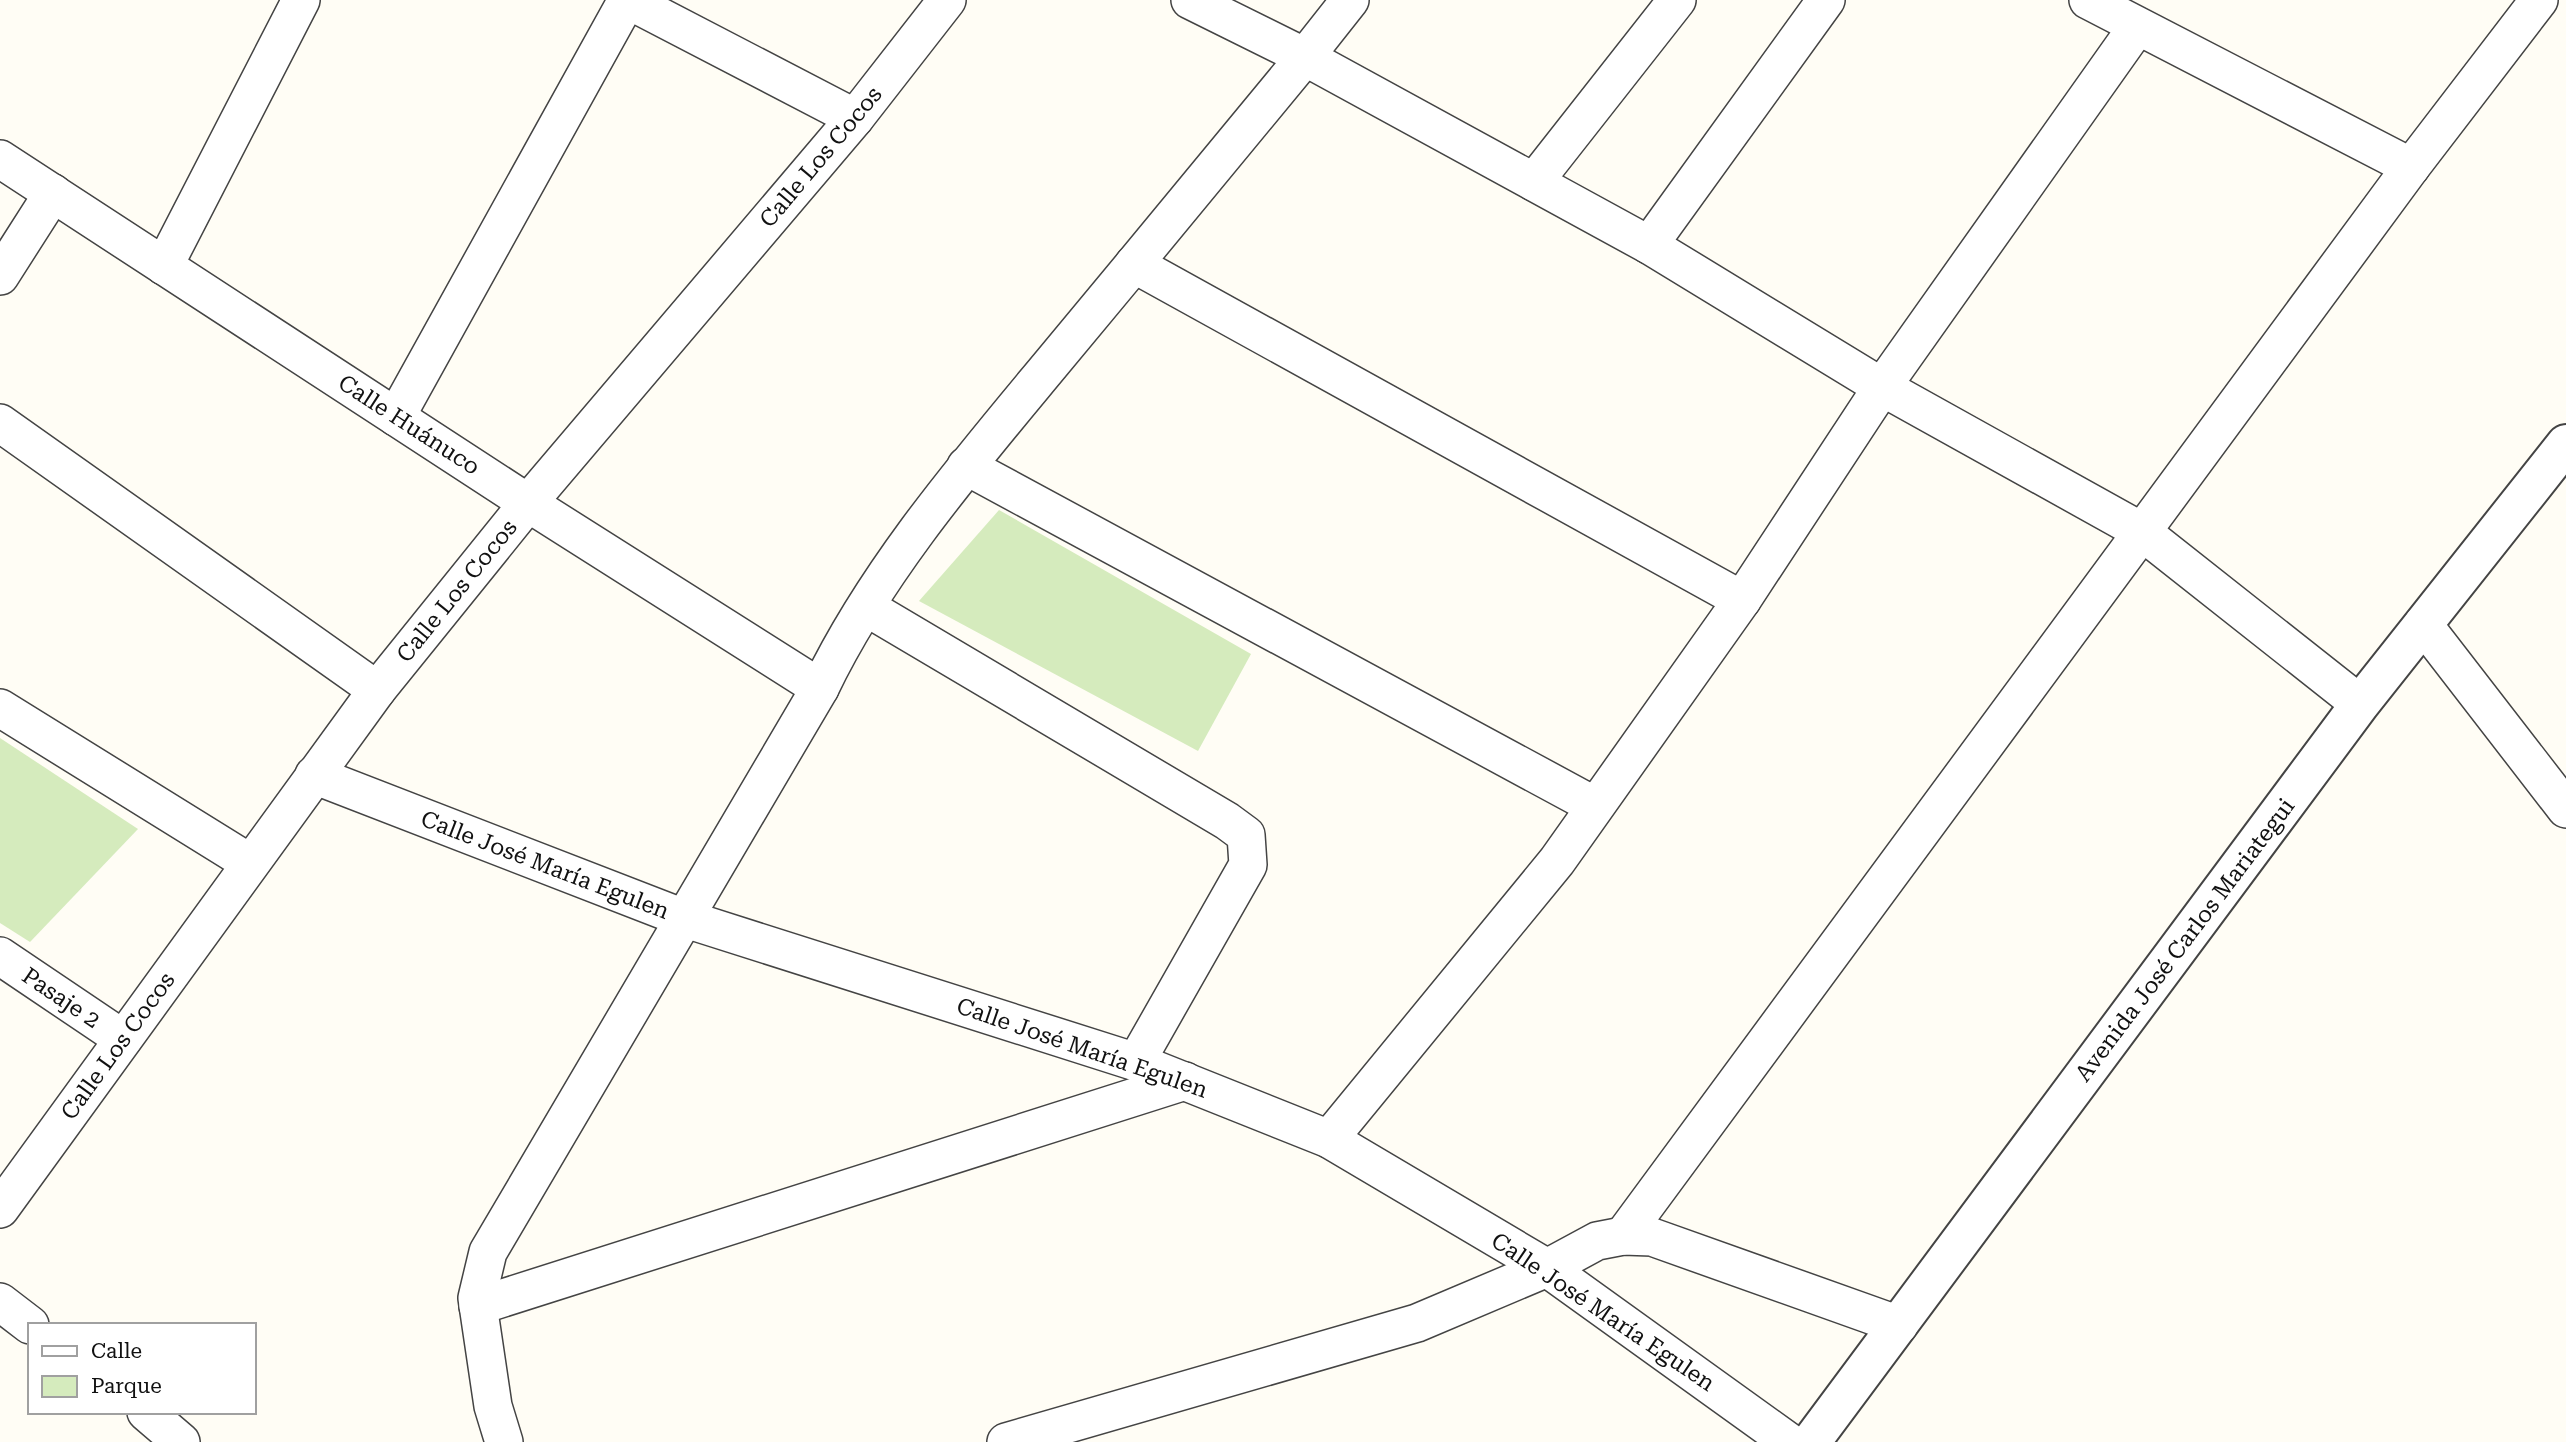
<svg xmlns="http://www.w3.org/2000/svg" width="2566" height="1442" font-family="'Roboto Serif',serif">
<rect width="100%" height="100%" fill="#fffdf5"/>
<g fill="#d5ebbd">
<path d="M999 510 1251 654 1198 751 919 601Z"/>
<path d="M0 738 138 829 30 942 0 923Z"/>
</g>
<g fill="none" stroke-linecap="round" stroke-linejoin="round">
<defs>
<g id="minor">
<path d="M628 0 855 118"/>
<path d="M1190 0 1305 57 1649 245 1882 387 2141 531 2360 704"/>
<path d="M2088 0 2411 167"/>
<path d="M0 159 528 503 820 688"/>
<path d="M1534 182 1677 0"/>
<path d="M1649 245 1826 0"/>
<path d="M1134 264 1742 600"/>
<path d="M164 266 301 0"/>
<path d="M0 276 53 193"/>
<path d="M396 417 627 0"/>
<path d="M0 423 377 690"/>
<path d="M966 466 1595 806"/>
<path d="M866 607 1227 821 1246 835 1248 865 1136 1062"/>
<path d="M2423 624 2566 809"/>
<path d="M0 708 250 863"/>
<path d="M314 775 686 919 1136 1062 1329 1139 1547 1268 1789 1442"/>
<path d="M0 956 123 1039"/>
<path d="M1329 1139 1557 861 1742 600 1882 387 2137 27"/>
<path d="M0 1209 377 690 528 503 855 118 947 0"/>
<path d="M1623 1236 2411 167 2539 0"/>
<path d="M0 1302 30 1325"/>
<path d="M478 1306 1185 1081"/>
<path d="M146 1412 181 1442"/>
<path d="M504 1442 493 1406 477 1298 488 1252 820 688C876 571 968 464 1051 364 1136 262 1220 160 1305 57L1350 0"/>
<path d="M1006 1442 1417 1323 1547 1268 1597 1241 1623 1236 1652 1237 1899 1325"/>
</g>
<path id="tertiary" d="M1811 1442 2360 704 2566 444"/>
</defs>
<use href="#minor" stroke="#444" stroke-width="40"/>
<use href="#tertiary" stroke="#444" stroke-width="42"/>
<use href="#minor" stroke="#fff" stroke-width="37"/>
<use href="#tertiary" stroke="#fff" stroke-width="38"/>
</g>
<g text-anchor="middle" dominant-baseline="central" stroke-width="7" stroke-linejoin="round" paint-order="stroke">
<g font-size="23" fill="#111" stroke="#fff">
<text transform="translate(821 157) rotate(-50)">Calle Los Cocos</text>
<text transform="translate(409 425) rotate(33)">Calle Huánuco</text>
<text transform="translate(457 591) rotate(-51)">Calle Los Cocos</text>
<text transform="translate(545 865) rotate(21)">Calle José María Egulen</text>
<text transform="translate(2185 940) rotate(-53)">Avenida José Carlos Mariategui</text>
<text transform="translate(61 998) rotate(34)">Pasaje 2</text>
<text transform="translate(118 1046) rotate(-54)">Calle Los Cocos</text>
<text transform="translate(1082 1048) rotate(19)">Calle José María Egulen</text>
<text transform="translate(1603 1312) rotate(34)">Calle José María Egulen</text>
</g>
</g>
<rect x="28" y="1323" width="228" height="91" fill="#ffffff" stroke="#a0a0a0" stroke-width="2"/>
<rect x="42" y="1346" width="35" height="10" fill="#ffffff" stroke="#a0a0a0" stroke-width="2"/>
<text x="91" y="1358" font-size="21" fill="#111111">Calle</text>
<rect x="42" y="1376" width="35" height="21" fill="#d5ebbd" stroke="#a0a0a0" stroke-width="2"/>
<text x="91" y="1393" font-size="21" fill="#111111">Parque</text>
</svg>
